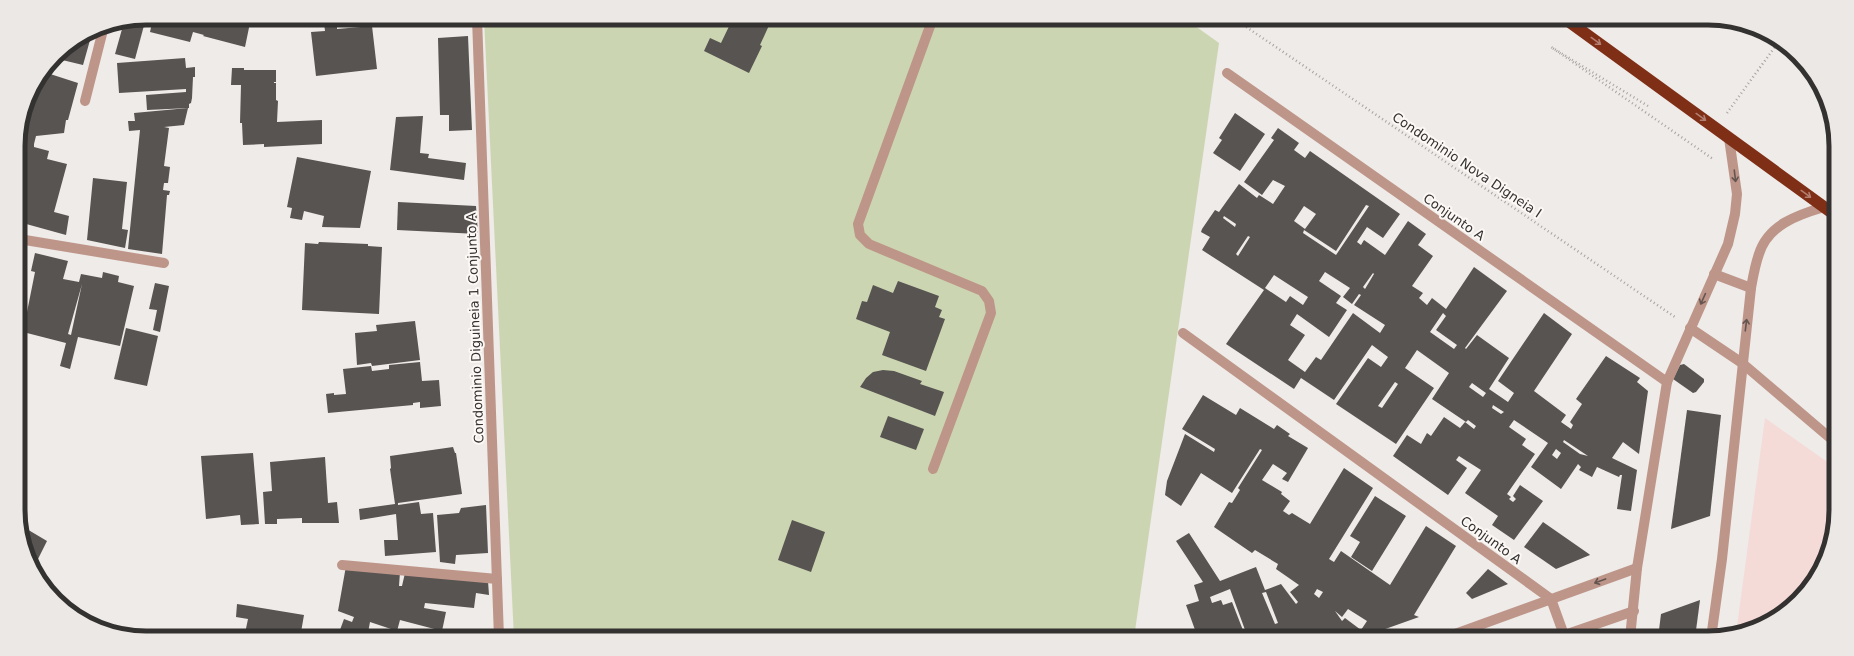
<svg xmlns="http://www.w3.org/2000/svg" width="1854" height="656" font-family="'DejaVu Sans',sans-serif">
<rect width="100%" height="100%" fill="#eeebe8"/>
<path fill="#f5dbd7" d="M1765 418 1836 468V510L1829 551 1814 581 1786 612 1749 631 1736 634Z"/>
<path fill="#ccd5b1" d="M484 18H1184L1219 43 1134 638H514Z"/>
<g fill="#575452" fill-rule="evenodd">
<path d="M146 18 135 59 115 54 124 22Z"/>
<path d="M153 18H251L245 47 203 36 204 35 193 32 190 42 150 32Z"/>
<path d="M733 18 744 20 745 18H764L771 21 760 45 762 46 749 73 704 51 710 38 721 43Z"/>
<path d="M337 21V29L372 26 377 69 316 76 311 32 325 31 324 23Z"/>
<path d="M90 32 92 33 83 65 58 59 62 50Z"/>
<path d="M468 36 472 130 449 131V115H440L438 38Z"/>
<path d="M185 58 186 68 195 67V77H193L192 98 191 103 189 104V108L147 110 146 95 186 92V89L119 93 117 63Z"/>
<path d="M232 68H244V70H276V82H274V83H276V100L278 101 277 122 322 120V144L264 147V144L243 145 242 123H240L241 85H231Z"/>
<path d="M44 72 78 83 68 120H66L64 133 36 136 34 144V147L49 151 47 159 67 164 54 212 69 216 66 235 19 222 18 138 31 90Z"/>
<path d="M188 108 184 125 164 127 169 128 164 166 170 167 168 183H164L163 190 170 191 169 195H167L162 254 128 249 140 130 129 131 128 121H135L134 113Z"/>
<path d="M1235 113 1265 134 1240 171 1213 153 1222 140 1219 138Z"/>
<path d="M423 116 420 153 429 154 428 158 466 163 464 180 390 170 396 117Z"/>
<path d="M1278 128 1299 143 1294 150 1305 158 1310 151 1400 214 1383 238 1367 227 1357 242 1361 245 1364 240 1385 255 1408 221 1426 234 1418 245 1433 256 1412 286 1423 293 1419 298 1427 305 1432 298 1446 309 1474 267 1507 291 1465 348 1466 349 1477 335 1509 358 1489 389 1508 402 1514 393 1498 381 1544 313 1572 334 1534 391 1566 415 1561 422 1571 429 1573 425 1570 422 1582 404 1576 399 1606 356 1640 378 1637 382 1648 391 1639 454 1623 442 1612 458 1637 470 1631 511 1617 509 1622 475H1620L1619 477 1597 467 1592 477 1579 470 1581 467 1578 464 1561 489 1531 467 1548 443 1514 420 1509 427 1526 439 1522 445 1535 454 1507 494 1511 497 1509 499 1513 502 1516 499 1513 496 1520 485 1543 501 1514 540 1492 525 1498 516 1465 493 1481 470 1459 456 1456 460 1467 468 1448 495 1393 456 1407 435 1421 444 1427 433 1431 436 1444 417 1460 428 1465 422 1474 429 1476 426 1468 420 1466 422 1432 399 1449 373 1417 350 1405 368 1434 388 1396 444 1336 404 1368 358 1381 367 1388 357 1372 345 1334 400 1301 378 1294 389 1226 344 1264 290 1202 250 1210 237 1201 232 1202 229 1215 210 1219 212 1239 184 1257 198 1259 195 1273 204 1285 186 1273 180 1262 195 1244 182 1274 140 1271 138ZM1366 205 1369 206 1336 255 1303 233 1304 230 1336 251ZM1304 206 1316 214 1305 229 1294 221ZM1224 216 1236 224 1235 227 1223 218ZM1248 236 1250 237 1238 256 1236 254ZM1325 272 1350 288 1343 297 1352 304 1359 294 1361 295 1354 305 1385 325 1380 333 1353 313 1321 360 1316 357 1305 372 1288 360 1305 335 1290 325 1297 314 1329 337 1347 310 1336 303 1341 296 1319 281ZM1373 273 1374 274 1365 289 1363 287ZM1274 275 1308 297 1303 305 1290 296 1286 302 1265 288ZM1443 313 1446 316 1436 330 1457 345 1454 349 1430 332ZM1395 382 1398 384 1382 408 1378 406ZM1472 383 1486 393 1483 397 1469 387ZM1493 405 1504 412 1501 414 1492 408ZM1564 440 1588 456 1580 454 1563 442ZM1556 449 1561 453 1557 459 1552 455Z"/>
<path d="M297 157 371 171 360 228 322 227 324 216 304 211 302 220 290 218 292 208 287 207Z"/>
<path d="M93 178 127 182 122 229 128 230 125 248 87 240Z"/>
<path d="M398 202 476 206 478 234 397 230Z"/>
<path d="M319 242 368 244V246L382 247 379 314 302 310 305 243 318 244Z"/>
<path d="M35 253 68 261 63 279 79 282 81 274 102 278 103 272 119 276 118 282 134 286 120 346 78 337 70 369 60 366 66 343 23 332 35 272 31 271ZM82 284 71 335 68 334Z"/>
<path d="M898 281 939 296 935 307 942 310 939 317 945 319 926 371 882 355 890 332 856 319 862 301 867 302 873 285 893 293Z"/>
<path d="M155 283 169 286 160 332 153 330 157 310 149 309Z"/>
<path d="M415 321 420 360 372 366 371 363 357 365 355 333 377 331 376 325Z"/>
<path d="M126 328 158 336 147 386 114 379Z"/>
<path d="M420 362 422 381 439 380 441 406 420 408V402L413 403V405L328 413 326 394 334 393V395L346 394 343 369 371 366 372 371 389 369V365Z"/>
<path d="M1684 364 1704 379V382L1696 392 1693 393 1673 379 1680 365Z"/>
<path d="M883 370 894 371 922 381 920 384 944 392 935 416 860 387 866 378 873 372Z"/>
<path d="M1203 395 1236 415 1240 408 1274 429 1277 425 1290 434 1288 436 1308 448 1288 482 1282 479 1287 473 1273 464 1262 480 1282 492 1281 494 1290 501 1283 511 1289 515 1292 513 1310 524 1344 468 1373 488 1329 559 1334 562 1341 551 1390 585 1426 526 1456 546 1414 615 1419 617 1360 638H1248L1230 589 1210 597 1212 603 1221 600 1223 605 1232 602 1246 638H1198L1186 605 1199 601 1194 585 1203 582 1176 541 1189 533 1220 581 1256 567 1265 590 1281 584 1296 604 1298 602 1290 592 1299 585 1276 569 1278 564 1255 550 1252 553 1214 527 1229 502 1232 503 1240 490 1238 488 1262 450 1260 449 1232 493 1201 473 1181 506 1165 495 1167 481 1185 434 1214 452 1215 449 1182 429ZM1317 589 1323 592 1319 598 1314 594ZM1266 592 1278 623 1275 624 1262 593ZM1348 609 1367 621 1361 630 1345 618 1342 621 1335 611 1342 617Z"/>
<path d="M1687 410 1721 415 1710 516 1671 529Z"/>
<path d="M888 416 924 429 916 450 880 437Z"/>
<path d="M453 447 455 453H456L462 494 398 503V505L419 502 421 514 433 513 436 552 385 556 384 540H398L396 514 360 520 359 509 395 504 390 469 391 468 390 456Z"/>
<path d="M253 453 259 524 241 525 240 515 206 519 201 456Z"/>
<path d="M325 457 328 503 337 502 339 523H302V518L277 519V524H265L263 492 272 491 270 462Z"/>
<path d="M1375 496 1406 516 1372 571 1351 557 1360 542 1350 536Z"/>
<path d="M486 505 488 553 456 555 455 564 440 562 437 515 459 513 461 508Z"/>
<path d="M792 520 825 532 811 572 778 560Z"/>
<path d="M1543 522 1589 554 1590 555 1556 569 1524 547Z"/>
<path d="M20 525 47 541 35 565 20 535Z"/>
<path d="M346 566 400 572 399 586H402L405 573 488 581 489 595 476 593 474 608 425 603 424 608 446 612 442 631 400 620 397 631 370 622 367 638H337L344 619 352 622 354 617 338 611Z"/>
<path d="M1488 569 1508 584 1472 599 1466 593Z"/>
<path d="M1700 600 1695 638H1658L1661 614Z"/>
<path d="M237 604 304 615 300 638H244L248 619 236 617Z"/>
<path d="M1193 634 1194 638H1184Z"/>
</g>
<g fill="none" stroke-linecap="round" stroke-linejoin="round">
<g stroke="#a6a3a1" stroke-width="2.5" stroke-dasharray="1 3" stroke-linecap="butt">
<path d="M1233 18 1675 317"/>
<path d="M1648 106 1551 47 1713 159"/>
<path d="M1727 113 1777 44"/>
</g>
<path stroke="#be9589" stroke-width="10" d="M933 18 858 224 860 235 869 244 982 291 989 301 991 313 933 469"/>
<g stroke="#be9589" stroke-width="10">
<path d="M477 18 499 638"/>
<path d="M1227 73 1667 382"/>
<path d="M85 101 104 26"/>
<path d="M19 239 164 263"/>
<path d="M1714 274 1751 288"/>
<path d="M1690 328 1742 363 1836 443"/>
<path d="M1183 333 1551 599 1564 635"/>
<path d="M342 565 497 579"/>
<path d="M1444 638 1637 568"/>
<path d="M1556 638 1634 611"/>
<path d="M1630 638 1637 568 1667 382 1728 244 1735 214 1737 194 1729 138"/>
<path d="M1711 638 1722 559 1751 288C1753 277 1755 265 1759 254 1768 225 1797 215 1824 207"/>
</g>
<path stroke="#802f17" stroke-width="12" d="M1564 18 1835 215"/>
</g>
<defs><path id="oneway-shaft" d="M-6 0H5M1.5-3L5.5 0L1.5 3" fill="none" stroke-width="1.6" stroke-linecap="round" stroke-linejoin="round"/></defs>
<g stroke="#b27f70">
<use href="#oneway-shaft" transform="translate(1596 41) rotate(36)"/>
<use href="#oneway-shaft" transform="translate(1701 117) rotate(36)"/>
<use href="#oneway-shaft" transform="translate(1806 194) rotate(36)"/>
</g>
<g stroke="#645550">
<use href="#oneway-shaft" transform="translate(1735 176) rotate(83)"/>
<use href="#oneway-shaft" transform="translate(1703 299) rotate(114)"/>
<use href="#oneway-shaft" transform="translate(1746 325) rotate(-83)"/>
<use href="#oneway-shaft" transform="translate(1600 581) rotate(160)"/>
</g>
<g text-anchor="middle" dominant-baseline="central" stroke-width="4" stroke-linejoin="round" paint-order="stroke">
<g font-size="13" fill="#343231" stroke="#fcf8f5">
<text transform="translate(1467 165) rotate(34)">Condominio Nova Digneia I</text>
<text transform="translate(1454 217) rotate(35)">Conjunto A</text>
<text transform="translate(475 328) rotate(-92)">Condominio Diguineia 1 Conjunto A</text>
<text transform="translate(1491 540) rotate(36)">Conjunto A</text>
</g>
</g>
<path d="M0 0H1854V656H0ZM146 25H1708A121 121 0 0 1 1829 146V510A121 121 0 0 1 1708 631H146A121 121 0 0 1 25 510V146A121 121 0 0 1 146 25Z" fill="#ece8e5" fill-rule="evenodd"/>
<path fill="none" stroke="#343231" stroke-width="5" d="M146 25H1708A121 121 0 0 1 1829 146V510A121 121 0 0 1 1708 631H146A121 121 0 0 1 25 510V146A121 121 0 0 1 146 25Z"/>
</svg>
